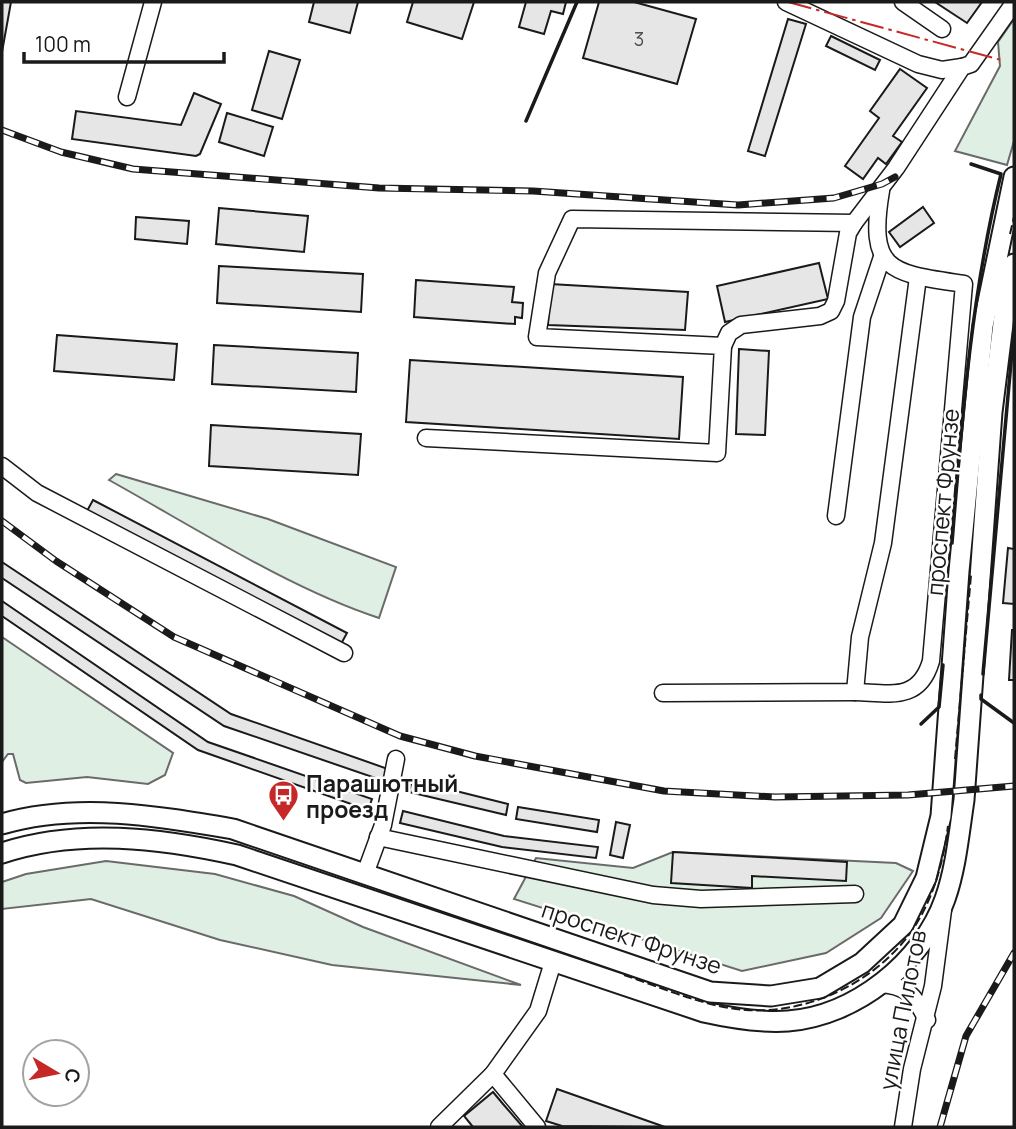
<svg xmlns="http://www.w3.org/2000/svg" width="1016" height="1129" font-family="Manrope,sans-serif">
<rect width="100%" height="100%" fill="#fff"/>
<g fill="#e0efe3" stroke="#6a6a6a" stroke-width="2">
<path d="M1014 19V141L1007 165 955 151 1000 66 998 42Z"/>
<path d="M116 474 268 519 396 567 379 618C290 589 192 526 109 480Z"/>
<path d="M2 637 173 753 165 775 148 784 87 777 26 783 20 780 13 754H8L2 762Z"/>
<path d="M673 852 896 863 913 871 881 918 826 953 742 971 514 899 536 858 633 868Z"/>
<path d="M106 861 215 874 294 896 363 927 521 985 332 965 220 940 91 899 2 909V882L26 874Z"/>
</g>
<g fill="#e6e6e6" stroke="#1a1a1a" stroke-width="2">
<path d="M2 2H11L2 52Z"/>
<path d="M314 2H358L350 33 309 22Z"/>
<path d="M413 2H474L462 39 407 22Z"/>
<path d="M526 2H566L563 14 551 11 544 34 519 27Z"/>
<path d="M599 2H634L696 19 677 84 583 58Z"/>
<path d="M935 2H982L967 23Z"/>
<path d="M788 19 806 24 765 156 748 151Z"/>
<path d="M831 36 880 60 875 70 826 46Z"/>
<path d="M269 51 300 60 282 119 252 110Z"/>
<path d="M900 69 927 88 893 136 902 142 886 164 878 158 863 179 845 166 879 118 870 111Z"/>
<path d="M194 93 221 104 200 154 196 156 72 139 76 111 181 125Z"/>
<path d="M227 113 273 127 264 156 219 142Z"/>
<path d="M923 207 934 223 900 247 889 232Z"/>
<path d="M219 208 308 216 304 252 216 244Z"/>
<path d="M136 217 189 221 187 244 135 239Z"/>
<path d="M819 263 828 299 725 322 717 286Z"/>
<path d="M219 266 363 274 361 312 217 303Z"/>
<path d="M416 280 514 287 512 302 523 303 522 318 515 317V324L414 317Z"/>
<path d="M550 284 688 292 685 330 548 325Z"/>
<path d="M57 335 177 344 174 380 54 371Z"/>
<path d="M214 345 358 353 356 392 212 384Z"/>
<path d="M739 349 769 351 765 435 736 434Z"/>
<path d="M410 360 683 377 679 439 406 422Z"/>
<path d="M211 425 361 434 358 475 209 466Z"/>
<path d="M93 500 347 633 341 644 87 511Z"/>
<path d="M1008 548 1014 549V604L1003 603Z"/>
<path d="M2 562 231 714 388 769 384 781 224 726 2 578Z"/>
<path d="M2 601 208 742 372 799 368 810 198 750 2 616Z"/>
<path d="M1012 630H1014V680H1009Z"/>
<path d="M412 780 508 804 506 815 409 792Z"/>
<path d="M518 807 599 820 597 832 516 819Z"/>
<path d="M403 811 504 836 598 847 596 858 502 847 400 823Z"/>
<path d="M616 822 630 825 623 858 610 855Z"/>
<path d="M673 852 847 862 846 881 752 876V888L671 883Z"/>
<path d="M557 1089 665 1127 562 1126 546 1121Z"/>
<path d="M493 1092 503 1104 523 1127H473L464 1116Z"/>
</g>
<g fill="none" stroke-linecap="round" stroke-linejoin="round">
<defs>
<g id="minor">
<path d="M786 2 918 64 942 70 962 67"/>
<path d="M903 2 942 29"/>
<path d="M127 97 153 2"/>
<path d="M723 346 729 333 741 325 820 316 831 311 836 301 848 233 854 223"/>
<path d="M426 438 717 453 723 346 537 337 547 273 572 219 854 223 896 168 962 67 971 64 1014 3"/>
<path d="M2 466 37 493 344 653"/>
<path d="M836 516 862 317 882 257"/>
<path d="M855 692C890 693 919 702 931 661L964 284C892 273 867 273 881 191"/>
<path d="M663 693 855 692 860 637 883 543 918 277"/>
<path d="M378 837 653 895 701 899 855 894"/>
<path d="M365 874 383 825 396 759"/>
<path d="M879 984C907 985 915 996 927 1020"/>
<path d="M493 1074 537 1127"/>
<path d="M439 1127 493 1074 538 1011 553 962"/>
<path d="M903 1127 912 1069 933 986 943 910"/>
</g>
<g id="major">
<path d="M2 824C77 802 158 816 233 829L710 992 771 996 820 988 862 963 903 925 926 878 941 816 959 571 983 326 1014 177"/>
<path d="M2 853C78 828 160 838 237 855L704 1012C731 1018 760 1023 788 1021 855 1016 923 962 945 899 956 868 959 833 964 800L992 412 1005 308 1014 264"/>
</g>
</defs>
<use href="#minor" stroke="#1a1a1a" stroke-width="19"/>
<use href="#major" stroke="#1a1a1a" stroke-width="23"/>
<use href="#minor" stroke="#fff" stroke-width="16"/>
<use href="#major" stroke="#fff" stroke-width="19"/>
<defs>
<g id="rail">
<path d="M2 130 61 152 133 169 379 188 533 191 738 205 834 198 882 184 895 177"/>
<path d="M2 521 56 561 174 637 400 736 475 756 664 791 775 797 908 795 1014 786"/>
<path d="M940 1127 966 1036 1014 953"/>
</g>
</defs>
<use href="#rail" stroke="#1a1a1a" stroke-width="7"/>
<use href="#rail" stroke="#fff" stroke-width="4.5" stroke-dasharray="13" stroke-linecap="butt"/>
<g stroke="#1a1a1a" stroke-width="2" stroke-dasharray="9 3.5" stroke-linecap="butt">
<path d="M1010 234 1014 217"/>
<path d="M955 759 971 575"/>
<path d="M624 975C663 988 705 1007 746 1010 815 1015 892 974 923 912 937 885 944 856 948 826"/>
</g>
<g stroke="#1a1a1a" stroke-width="3.5">
<path d="M526 121 577 2"/>
<path d="M952 543C962 418 971 296 1001 174L971 164"/>
<path d="M983 674 1014 329"/>
<path d="M981 695V699L1014 723"/>
<path d="M921 724 939 707 943 665"/>
</g>
<path stroke="#c62828" stroke-width="2" stroke-dasharray="24 5 3.5 5" stroke-linecap="butt" d="M788 2 1001 60"/>
</g>
<defs>
<symbol id="bus-pin" viewBox="-11 -11 22 30"><path d="M0 17L-7.5 6A9.5 9.5 0 1 1 7.5 6Z" fill="#c62828" stroke="#fff"/><path d="M-5-6H5V4H4V6H2V4H-2V6H-4V4H-5ZM-3.5-4V0h7V-4ZM-3.5 1.2v1.5H-2V1.2ZM2 1.2v1.5H3.5V1.2Z" fill="#fff"/></symbol>
</defs>
<g fill-rule="evenodd">
<use href="#bus-pin" x="266" y="778" width="35" height="47"/>
</g>
<g text-anchor="middle" dominant-baseline="central" stroke-width="5" stroke-linejoin="round" paint-order="stroke">
<g font-size="19" fill="#4d4d4d">
<text x="639" y="39">3</text>
</g>
<g font-size="23" fill="#1a1a1a" stroke="#fff">
<text transform="translate(942 502) rotate(-85)">проспект Фрунзе</text>
<text transform="translate(632 937) rotate(18)">проспект Фрунзе</text>
<text transform="translate(902 1010) rotate(-79)">улица Пилотов</text>
</g>
<g font-size="23" font-weight="bold" fill="#1a1a1a" stroke="#fff" text-anchor="start">
<text x="306" y="783">Парашютный<tspan x="306" dy="26">проезд</tspan></text>
</g>
</g>
<rect width="1016" height="1129" fill="none" stroke="#1a1a1a" stroke-width="7"/>
<g transform="translate(56 1073) rotate(100)"><circle r="33" fill="#ffffff" stroke="#a3a3a3" stroke-width="2"/>
<path d="M0-5L12 26L0 18L-12 26Z" fill="#c62828"/>
<text y="-10" font-size="19" font-weight="bold" text-anchor="middle" fill="#1a1a1a">С</text>
</g>
<path d="M24 52v10h200v-10" fill="none" stroke="#1a1a1a" stroke-width="3.5"/>
<text x="35" y="52" font-size="21" fill="#1a1a1a" stroke="#ffffff" stroke-width="5" paint-order="stroke">100 m</text>
</svg>
